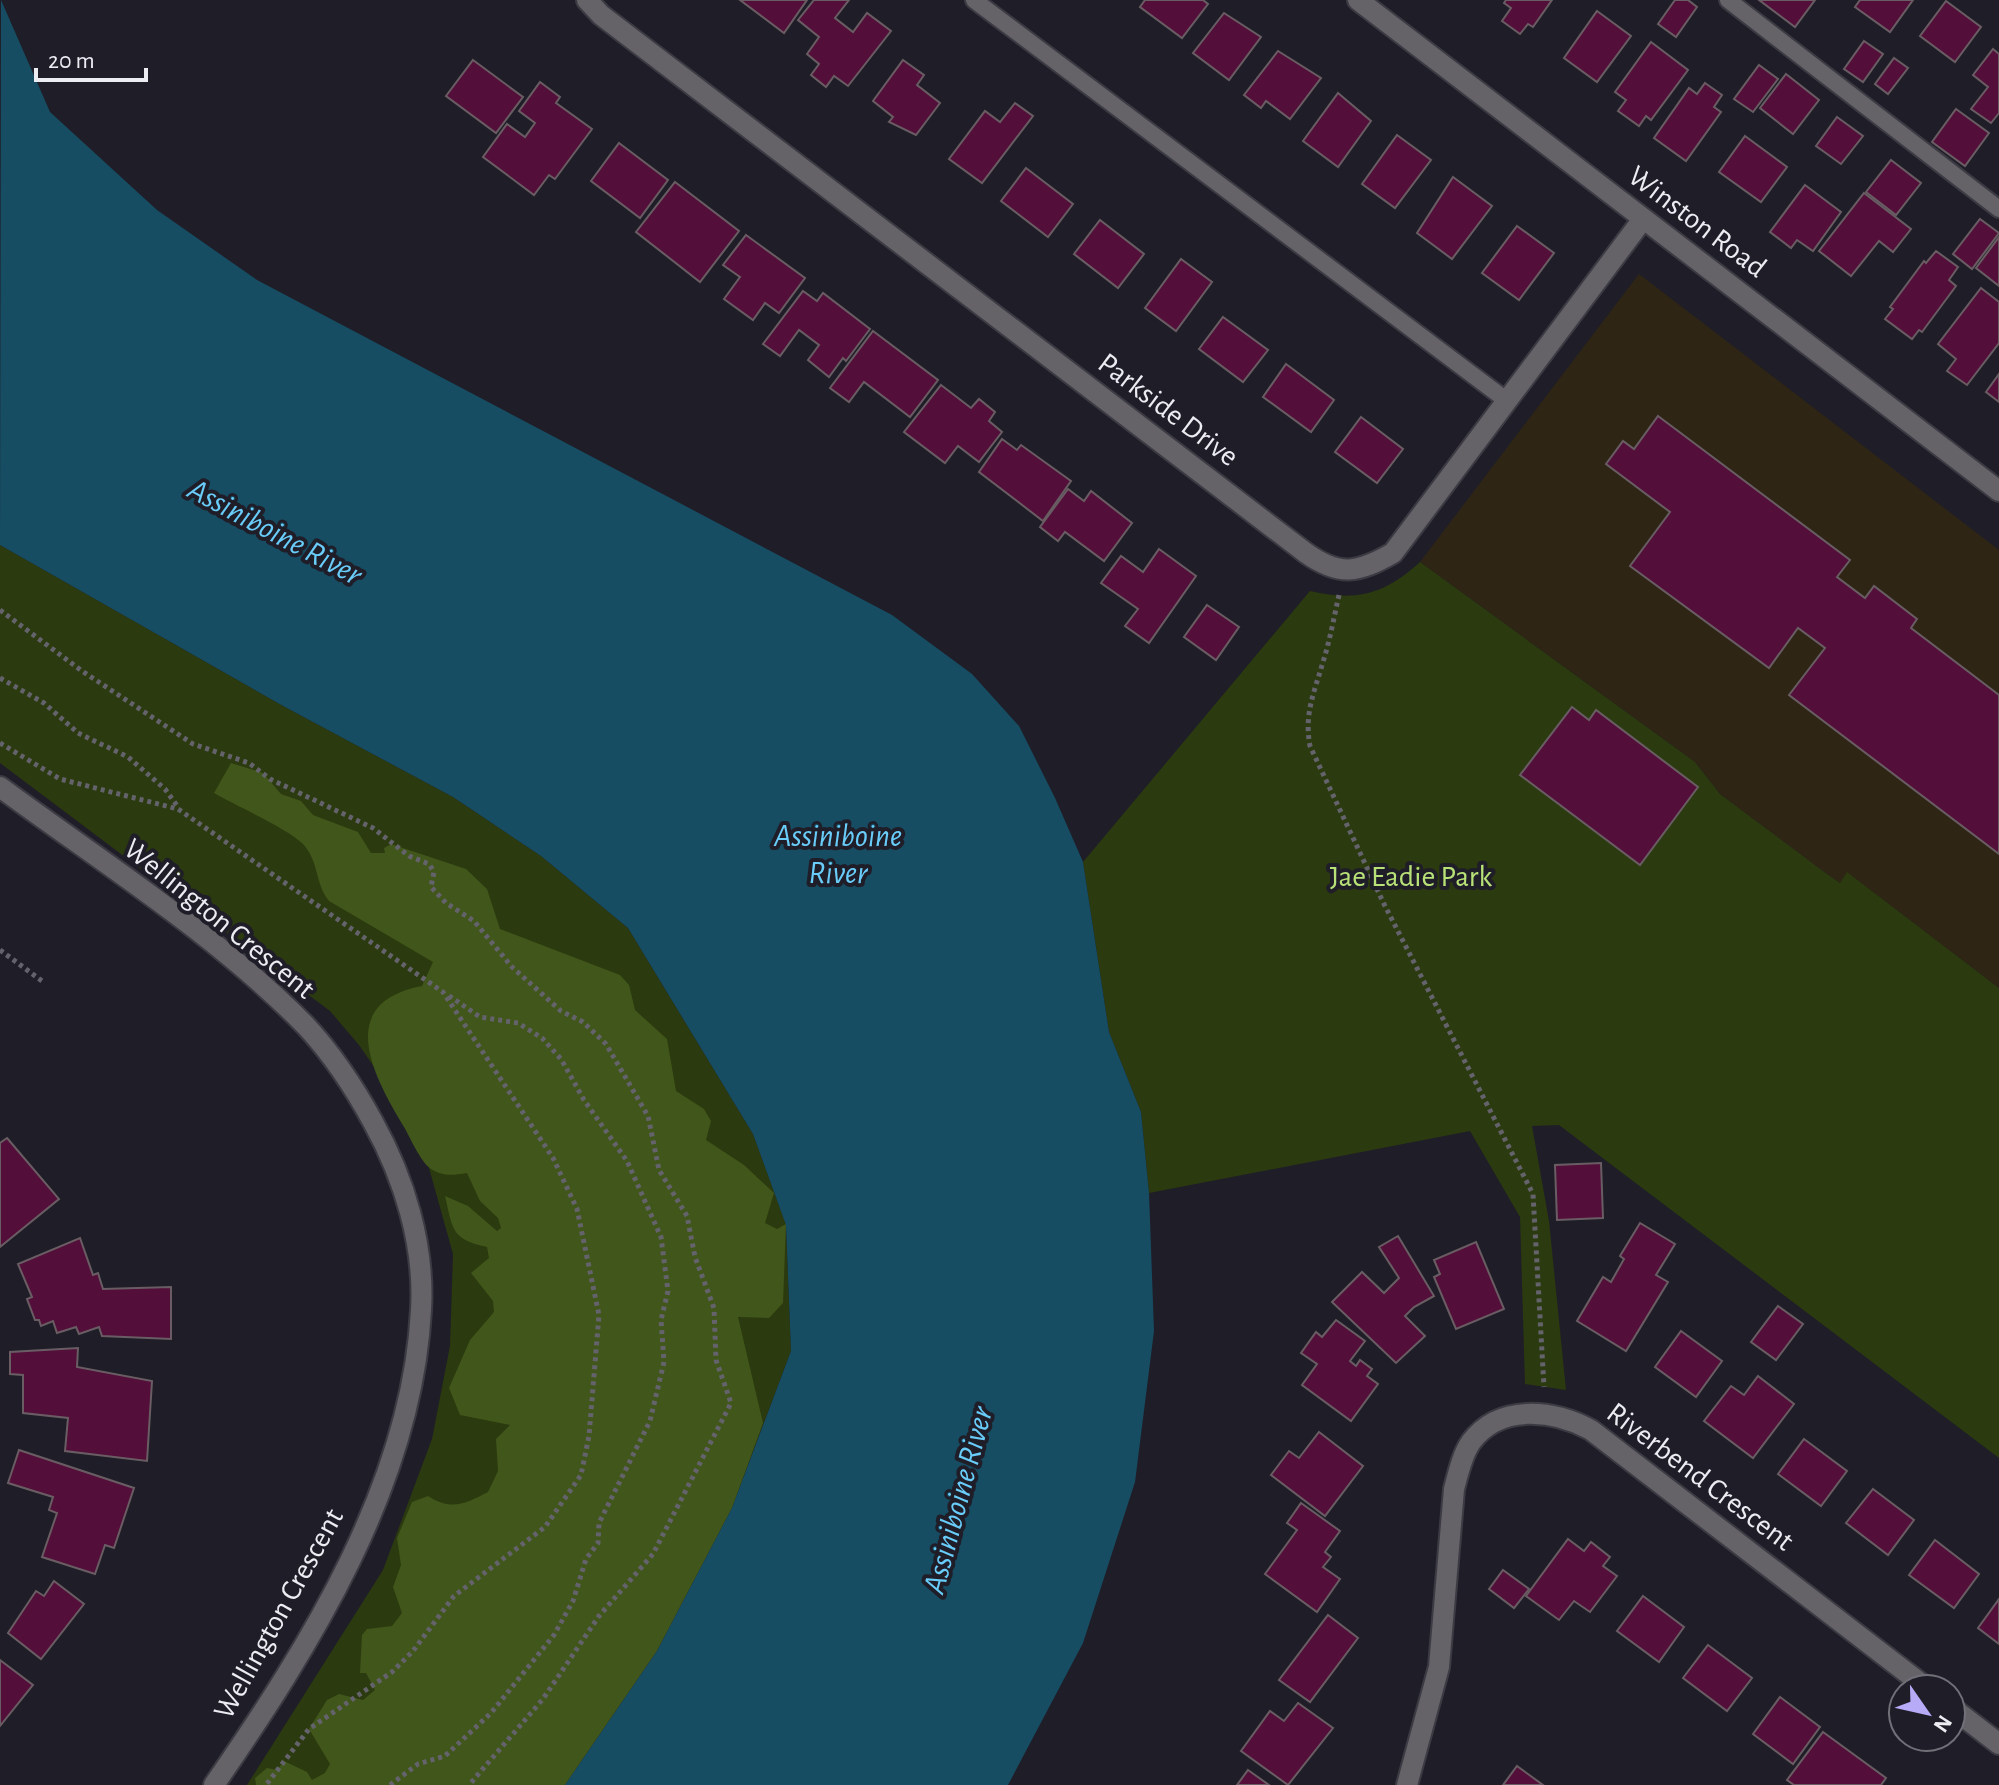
<svg xmlns="http://www.w3.org/2000/svg" width="1999" height="1785" font-family="'Alegreya Sans',sans-serif">
<rect width="100%" height="100%" fill="#1f1e28"/>
<path fill="#2e2515" d="M1639 274 1999 550V988L1848 873 1840 883 1827 874 1720 794 1695 762 1420 562Z"/>
<g fill="#2b3a0f">
<path d="M0 545 285 707 453 797 541 856 628 928 753 1134 786 1224 791 1351 732 1508 565 1785H247L383 1570 432 1439 450 1346 453 1254 419 1132 359 1045 330 1011 0 763Z"/>
<path d="M1420 562 1695 762 1720 794 1827 874 1840 883 1847 872 1999 988V1458L1559 1125 1532 1126 1549 1221 1566 1390 1525 1384 1520 1217 1470 1131 1149 1193 1141 1112 1109 1032 1083 862 1310 591C1357 602 1385 594 1420 562Z"/>
</g>
<path fill="#41561a" d="M231 763 263 773 281 794 301 801 313 815 358 832 371 853H385L384 848 391 844 466 869 487 889 500 929 620 975 629 985 635 1010 667 1039 676 1091 704 1109 711 1121 706 1140 744 1165 774 1193 765 1223 777 1229 786 1224 783 1303 769 1318 738 1317 763 1423 732 1508 657 1651 565 1785H256L255 1778 267 1768 277 1770 284 1761 307 1772 312 1780 325 1773 330 1764 309 1729 327 1700 339 1694 363 1700 375 1690 366 1673H360L362 1635 367 1629 392 1626 402 1613 393 1587 401 1565 397 1538 412 1502 428 1496C451 1511 465 1504 488 1492L498 1471 496 1439 510 1425 460 1415 449 1388 470 1340 494 1312 493 1301 471 1273 489 1258 487 1247C451 1239 453 1230 445 1196L468 1206 497 1231 501 1228 498 1218 480 1201 467 1173C453 1175 444 1177 431 1169 420 1161 411 1139 404 1127 374 1077 333 1003 422 986L433 962 329 901C315 884 319 861 303 844 287 828 236 806 214 793Z"/>
<path fill="#174d63" d="M1 0 50 112 157 210 257 280 892 615 972 674 1019 726 1055 798 1083 862 1109 1032 1141 1112 1149 1193 1154 1331 1135 1482 1083 1643 1008 1785H565L657 1651 732 1508 791 1351 786 1225 753 1134 628 928 541 856 453 797 285 707 0 545Z"/>
<g fill="#530e3a" stroke="#695d63" stroke-width="2">
<path d="M740 0H807L784 33Z"/>
<path d="M814 0H849L835 18 853 32 867 13 891 31 848 86 834 76 826 87 811 75 819 64 807 54 819 37 798 20Z"/>
<path d="M1145 0H1203L1208 4 1182 38 1140 7Z"/>
<path d="M1506 0H1552L1533 27 1528 24 1520 34 1502 21 1511 8 1504 3Z"/>
<path d="M1675 0H1688L1697 7 1676 37 1658 24Z"/>
<path d="M1759 0H1815L1795 27Z"/>
<path d="M1860 0H1913L1890 32 1855 7Z"/>
<path d="M1946 1 1981 27 1955 62 1920 36Z"/>
<path d="M1597 11 1631 36 1597 82 1564 58Z"/>
<path d="M1224 13 1261 37 1229 80 1193 53Z"/>
<path d="M1864 41 1883 54 1863 82 1844 69Z"/>
<path d="M1651 42 1688 70 1651 120 1646 116 1639 126 1618 111 1626 100 1615 92Z"/>
<path d="M1993 49 1999 54V113L1991 123 1971 109 1988 87 1973 75Z"/>
<path d="M1278 51 1321 78 1290 119 1266 101 1261 108 1244 95Z"/>
<path d="M1894 58 1908 68 1888 94 1875 84Z"/>
<path d="M473 60 523 97 496 133 446 96Z"/>
<path d="M903 60 924 75 917 85 940 103 916 135 889 122 893 117 873 101Z"/>
<path d="M1759 65 1778 79 1753 112 1734 99Z"/>
<path d="M1786 74 1819 100 1793 134 1760 108Z"/>
<path d="M540 82 560 97 556 103 592 129 555 179 549 175 534 195 483 157 507 124 525 137 535 123 519 111Z"/>
<path d="M1705 83 1722 95 1714 107 1721 112 1686 161 1654 138 1689 88 1697 94Z"/>
<path d="M1338 93 1371 121 1338 167 1303 141Z"/>
<path d="M1015 103 1033 116 982 183 949 159 985 111 1000 122Z"/>
<path d="M1956 109 1989 133 1965 166 1932 142Z"/>
<path d="M1837 117 1863 136 1841 164 1816 146Z"/>
<path d="M1397 135 1431 160 1395 208 1362 184Z"/>
<path d="M1745 136 1787 167 1761 202 1719 172Z"/>
<path d="M619 143 668 180 640 218 591 181Z"/>
<path d="M1891 160 1921 183 1896 215 1866 192Z"/>
<path d="M1026 168 1073 204 1048 237 1001 201Z"/>
<path d="M1453 177 1492 206 1452 259 1417 233Z"/>
<path d="M675 182 739 231 700 282 636 232Z"/>
<path d="M1805 185 1841 212 1813 251 1797 240 1791 248 1770 232Z"/>
<path d="M1864 193 1911 229 1893 252 1879 241 1851 276 1819 251Z"/>
<path d="M1980 219 1999 233 1972 269 1953 254Z"/>
<path d="M1100 220 1144 254 1118 288 1074 254Z"/>
<path d="M1517 226 1554 253 1519 300 1482 273Z"/>
<path d="M746 235 805 278 779 313 765 303 753 320 724 299 740 277 723 265Z"/>
<path d="M1999 237V286L1976 268Z"/>
<path d="M1936 251 1958 267 1949 280 1956 286 1922 332 1919 330 1912 339 1885 319 1893 309 1890 307 1924 261 1926 263Z"/>
<path d="M1181 259 1212 282 1176 331 1145 308Z"/>
<path d="M1981 288 1999 302V343L1967 385 1947 371 1956 359 1938 344Z"/>
<path d="M803 291 817 301 823 293 870 329 846 361 843 358 829 377 808 360 819 345 799 330 780 356 763 344Z"/>
<path d="M1223 317 1268 350 1243 382 1199 349Z"/>
<path d="M873 331 938 380 910 417 864 382 849 402 830 388Z"/>
<path d="M1286 364 1334 400 1311 432 1263 397Z"/>
<path d="M1999 374V402L1986 392Z"/>
<path d="M941 385 971 408 979 399 995 412 989 421 1002 432 979 462 958 446 945 463 904 432Z"/>
<path d="M1658 416 1850 560 1837 577 1865 598 1874 586 1917 619 1911 628 1999 695V854L1789 695 1825 648 1798 628 1769 668 1630 566 1670 512 1606 464 1623 441 1634 449Z"/>
<path d="M1361 417 1403 449 1377 483 1335 452Z"/>
<path d="M1002 439 1017 450 1021 445 1071 481 1043 521 979 472Z"/>
<path d="M1068 489 1084 501 1091 491 1132 523 1104 561 1065 532 1058 541 1040 527Z"/>
<path d="M1159 549 1196 576 1149 643 1125 626 1138 609 1101 583 1121 556 1143 572Z"/>
<path d="M1207 605 1239 627 1216 660 1184 637Z"/>
<path d="M1572 707 1589 720 1596 710 1698 787 1640 865 1520 775Z"/>
<path d="M7 1138 59 1199 0 1247V1143Z"/>
<path d="M1601 1163 1603 1218 1557 1220 1555 1165Z"/>
<path d="M1640 1223 1675 1244 1656 1275 1668 1282 1626 1351 1577 1321 1603 1277 1611 1282 1624 1259 1620 1256Z"/>
<path d="M1398 1236 1434 1296 1414 1307 1405 1316 1425 1336 1396 1363 1332 1302 1362 1272 1384 1293 1399 1278 1379 1247Z"/>
<path d="M80 1238 93 1275 98 1273 103 1289 171 1287V1339L102 1336 99 1327 79 1334 76 1327 57 1333 53 1321 41 1326 39 1320H35L27 1299 32 1297 18 1264Z"/>
<path d="M1476 1242 1504 1309 1456 1329 1434 1277 1440 1274 1434 1260Z"/>
<path d="M1778 1306 1803 1324 1776 1360 1751 1342Z"/>
<path d="M1336 1320 1365 1341 1350 1361 1356 1366 1360 1360 1372 1369 1367 1376 1378 1384 1351 1421 1302 1385 1317 1364 1301 1353 1316 1332 1322 1337Z"/>
<path d="M1681 1331 1722 1361 1696 1397 1655 1367Z"/>
<path d="M78 1348 77 1367 152 1381 147 1461 65 1451 68 1418 23 1413V1375L10 1374V1352Z"/>
<path d="M1758 1376 1794 1404 1753 1458 1704 1421 1731 1386 1744 1395Z"/>
<path d="M1319 1432 1363 1466 1325 1516 1271 1475 1289 1451 1299 1458Z"/>
<path d="M1804 1439 1847 1471 1821 1506 1778 1474Z"/>
<path d="M19 1450 134 1488 114 1548 105 1545 95 1574 42 1557 57 1513 49 1510 53 1497 8 1483Z"/>
<path d="M1873 1489 1914 1520 1888 1555 1846 1523Z"/>
<path d="M1301 1503 1340 1531 1325 1552 1331 1557 1323 1567 1340 1579 1317 1612 1265 1574 1297 1530 1287 1523Z"/>
<path d="M1568 1539 1584 1551 1591 1542 1610 1557 1603 1566 1617 1576 1590 1612 1574 1601 1559 1620 1526 1596Z"/>
<path d="M1935 1540 1979 1574 1954 1608 1909 1575Z"/>
<path d="M1503 1570 1529 1589 1514 1608 1489 1589Z"/>
<path d="M54 1581 84 1604 41 1659 8 1633 36 1591 44 1596Z"/>
<path d="M1643 1596 1684 1627 1659 1662 1617 1631Z"/>
<path d="M1999 1599V1644L1978 1628Z"/>
<path d="M1328 1615 1358 1638 1310 1702 1279 1680Z"/>
<path d="M1708 1645 1752 1678 1727 1711 1683 1678Z"/>
<path d="M0 1660 33 1685 0 1726Z"/>
<path d="M1780 1697 1820 1727 1793 1764 1753 1734Z"/>
<path d="M1298 1703 1333 1728 1288 1785 1241 1751 1270 1711 1284 1721Z"/>
<path d="M1823 1732 1886 1778 1881 1785H1794L1787 1780Z"/>
<path d="M1517 1766 1543 1785H1503Z"/>
<path d="M1248 1770 1269 1785H1237Z"/>
</g>
<g fill="none" stroke-linecap="round" stroke-linejoin="round">
<defs>
<g id="lane">
<path d="M974 0 1506 400"/>
<path d="M1728 0 1999 209"/>
</g>
<g id="street">
<path d="M587 0 601 15 1306 553C1340 577 1358 573 1393 553L1643 219"/>
<path d="M1358 0 1999 491"/>
<path d="M0 787C103 863 216 934 306 1026 333 1055 354 1087 373 1122 404 1178 425 1245 421 1310 412 1484 310 1646 214 1785"/>
<path d="M1951 1707 1999 1744"/>
<path d="M1407 1785 1439 1667 1454 1489C1458 1474 1462 1455 1471 1442 1500 1403 1554 1410 1591 1430L1928 1689"/>
</g>
</defs>
<use href="#lane" stroke="#3c3b44" stroke-width="20"/>
<use href="#street" stroke="#3c3b44" stroke-width="24"/>
<g stroke="#64636c" stroke-width="5" stroke-dasharray="4 4" stroke-linecap="butt">
<path d="M1339 595C1334 617 1330 640 1323 662 1314 693 1304 714 1310 746L1384 904 1533 1194 1544 1387"/>
<path d="M0 610 82 671 193 744 249 763 270 779 373 828 409 856 429 864 434 872 431 887 446 903 474 921 512 967 561 1011 583 1022 606 1044 648 1116 659 1170 687 1216 695 1257 714 1308 716 1360 731 1403 653 1554 599 1616 543 1699 469 1785"/>
<path d="M0 678 44 703 78 733 128 757 165 789 178 807"/>
<path d="M0 743 60 779 178 809 443 992 553 1158 577 1209 599 1315 589 1436 581 1475 545 1527 454 1596 413 1651 392 1672 309 1729 266 1785"/>
<path d="M0 950 42 981"/>
<path d="M390 1785 418 1764 445 1756 491 1713 554 1635 573 1601 586 1559 598 1543 599 1523 650 1421 664 1362 661 1320 668 1291 661 1237 627 1161 584 1100 561 1059 542 1038 518 1023 480 1017 448 995"/>
</g>
<use href="#lane" stroke="#656368" stroke-width="16"/>
<use href="#street" stroke="#656368" stroke-width="20"/>
</g>
<g text-anchor="middle" dominant-baseline="central" stroke-width="8" stroke-linejoin="round" paint-order="stroke">
<g font-size="30" fill="#ececf3" stroke="#1f1e28">
<text transform="translate(1697 222) rotate(37)">Winston Road</text>
<text transform="translate(1168 410) rotate(37)">Parkside Drive</text>
<text transform="translate(219 919) rotate(39)">Wellington Crescent</text>
<text transform="translate(1700 1477) rotate(37)">Riverbend Crescent</text>
<text transform="translate(279 1614) rotate(-61)">Wellington Crescent</text>
</g>
<g font-size="30" fill="#b8e177" stroke="#1f1e28">
<text x="1411" y="877">Jae Eadie Park</text>
</g>
<g font-size="32" font-style="italic" fill="#69ccf9" stroke="#1f1e28">
<text transform="translate(275 532) rotate(28)">Assiniboine River</text>
<text x="838" y="836">Assiniboine<tspan x="838" dy="37">River</tspan></text>
<text transform="translate(958 1500) rotate(-75)">Assiniboine River</text>
</g>
</g>
<g transform="translate(1927 1713) rotate(124)"><circle r="38" fill="#1f1e28" stroke="#717079" stroke-width="2"/>
<path d="M0-6L14 30L0 20L-14 30Z" fill="#b7abf8"/>
<text y="-12" font-size="22" font-weight="bold" text-anchor="middle" fill="#ececf3">N</text>
</g>
<path d="M36 68v12h110v-12" fill="none" stroke="#ececf3" stroke-width="4"/>
<text x="48" y="68" font-size="24" fill="#ececf3" stroke="#1f1e28" stroke-width="6" paint-order="stroke">20 m</text>
</svg>
